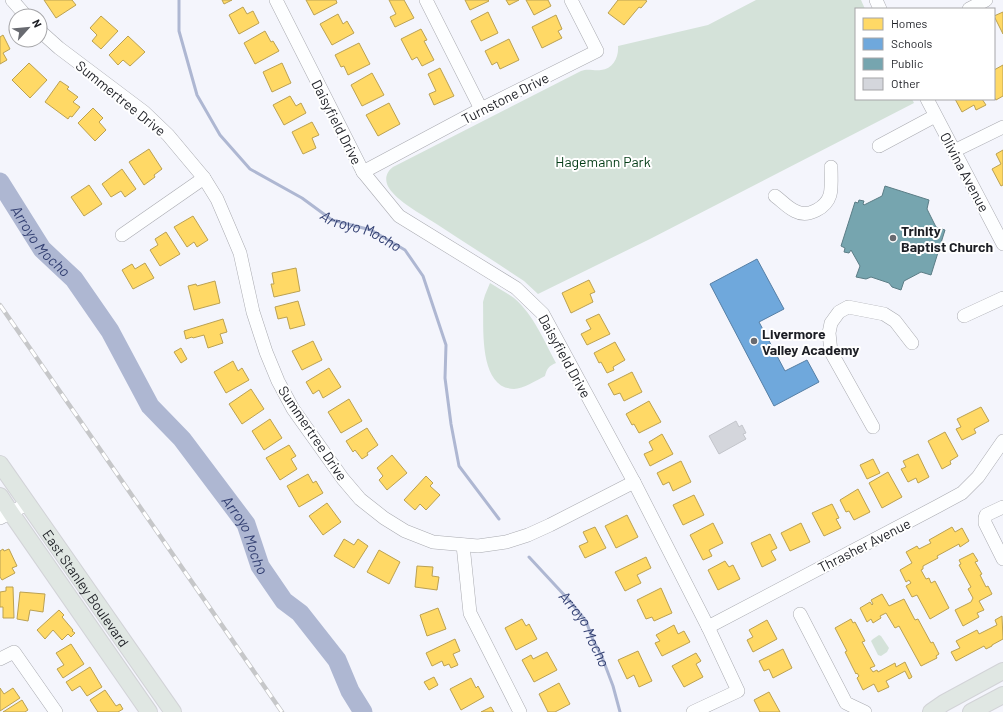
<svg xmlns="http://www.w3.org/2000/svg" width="1003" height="712" font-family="Barlow,sans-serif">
<rect width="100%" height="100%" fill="#f4f5fc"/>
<g fill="#d4e2d9">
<path d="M756 0H861L865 9H856V99H912L914 103 650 239 538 294 524 281C494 261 464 242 435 223 421 214 397 201 389 188 384 180 386 172 393 167L581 71C588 68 593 71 601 70 613 69 619 57 618 46L708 25Z"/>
<path d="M490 283C498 288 507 293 514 298 534 315 544 341 556 363 549 366 547 368 545 376 537 380 523 389 514 389 478 388 484 327 483 302L485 295Z"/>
<path d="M879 635 881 636 889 648 887 652 881 656 878 655 871 641 873 639Z"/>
</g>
<g fill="#ffd966" stroke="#bba152">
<path d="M44 0H72L76 5 56 18Z"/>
<path d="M222 0H232L224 4Z"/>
<path d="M306 0H336L337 3 314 15Z"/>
<path d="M389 0H404L414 18 395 27 390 17 396 14Z"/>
<path d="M465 0H488L489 1 470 10Z"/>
<path d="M506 0H519L509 5Z"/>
<path d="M526 0H548L551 6 534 15Z"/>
<path d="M618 0H645L647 1 641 8 639 7 624 25 608 13Z"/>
<path d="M243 7 247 14 253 11 259 23 239 34 229 15Z"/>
<path d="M488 12 498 33 481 41 471 21Z"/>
<path d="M1003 12V34L994 16Z"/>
<path d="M338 14 343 24 347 21 354 33 332 45 320 24Z"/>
<path d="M556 15 562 29 558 31 562 38 542 48 532 27Z"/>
<path d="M101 16 118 31 101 49 92 41 97 35 90 28Z"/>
<path d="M421 29 427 40 424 41 434 60 422 66 417 57 412 60 401 39Z"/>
<path d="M265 31 271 42 273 41 279 51 255 64 244 43Z"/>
<path d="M3 35 10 49 3 53 7 60 0 64V37Z"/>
<path d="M128 36 145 52 130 66 123 60 118 65 109 55Z"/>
<path d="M509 39 519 60 500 69 497 62 492 65 485 51Z"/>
<path d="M359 43 370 64 348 75 344 66 341 67 335 55Z"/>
<path d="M29 63 47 80 30 98 12 80Z"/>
<path d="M282 63 291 83 272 92 263 72Z"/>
<path d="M1003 65V96L996 100 994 97V70Z"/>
<path d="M440 68 454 96 434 105 429 94 436 91 428 74Z"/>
<path d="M372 73 384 95 362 106 351 85Z"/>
<path d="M60 81 69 87 67 89 78 97 73 102 80 107 72 117 70 116 68 119 45 102Z"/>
<path d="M290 96 296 106 301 103 306 113 284 125 273 105Z"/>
<path d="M955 99H982L986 105 976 110 974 105 962 112Z"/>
<path d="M389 103 400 124 378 136 366 115Z"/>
<path d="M93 108 103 118 99 122 106 130 95 141 78 123Z"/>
<path d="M312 122 319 135 312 138 316 148 303 154 292 132Z"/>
<path d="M149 149 162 169 154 175 155 177 144 185 129 162Z"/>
<path d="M1003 150V185L1001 186 992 169 1001 164 996 154Z"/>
<path d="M122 169 136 189 125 197 121 191 111 197 102 184Z"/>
<path d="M89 185 102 204 84 216 71 197Z"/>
<path d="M193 216 208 240 197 247 194 242 187 247 174 227Z"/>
<path d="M166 232 180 254 160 266 150 250 158 245 155 239Z"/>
<path d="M145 263 154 278 133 289 122 270 132 264 135 269Z"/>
<path d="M296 268 300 291 274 297 271 284H274L272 273Z"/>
<path d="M589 280 595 292 590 294 593 302 571 313 562 293Z"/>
<path d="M215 281 220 303 194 310 188 286 196 284 197 286Z"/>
<path d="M298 301 305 325 290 329 287 317 278 319 275 307Z"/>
<path d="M599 314 610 334 587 345 581 334 591 329 586 320Z"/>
<path d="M223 319 227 332 220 334 223 343 208 348 204 335 193 338 192 337 186 339 184 331Z"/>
<path d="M313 341 322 360 302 370 292 351Z"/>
<path d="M615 342 625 360 613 367 614 370 607 373 601 362 599 363 594 353Z"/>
<path d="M181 348 187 359 181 363 174 352Z"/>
<path d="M233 361 238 371 242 368 249 380 226 393 214 372Z"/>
<path d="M329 368 341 387 323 398 319 390 313 394 306 382Z"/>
<path d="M632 372 642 392 624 401 620 393 614 395 608 384Z"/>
<path d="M251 389 264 409 242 424 229 404Z"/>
<path d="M349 399 362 421 341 433 328 412Z"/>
<path d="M649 401 661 422 639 433 634 424 632 425 626 414Z"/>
<path d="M981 407 989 421 974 429 976 433 962 440 956 429 961 427 957 419Z"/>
<path d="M270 419 282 438 264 450 252 431Z"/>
<path d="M367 428 378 445 367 453 368 455 362 459 355 450 353 452 346 441Z"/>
<path d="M945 432 958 456 950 461 951 464 942 469 928 441Z"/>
<path d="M662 434 673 454 650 466 644 454 653 450 649 442Z"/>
<path d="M289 445 296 456 291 459 297 469 280 480 266 458Z"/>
<path d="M918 454 929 477 918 483 916 478 908 482 901 469 906 467 903 461Z"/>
<path d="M392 455 407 473 387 490 379 480 383 476 377 468Z"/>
<path d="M873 459 880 473 867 479 860 465Z"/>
<path d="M681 461 691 482 673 491 669 482 663 485 657 473Z"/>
<path d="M888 472 902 497 882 508 869 483Z"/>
<path d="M308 474 313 483 316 481 323 493 299 507 287 486Z"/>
<path d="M426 476 433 483 430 486 440 495 426 510 420 504 415 510 404 500Z"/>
<path d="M858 489 870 512 854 520 849 511 846 512 840 500Z"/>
<path d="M694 495 704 515 683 525 673 505Z"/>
<path d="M327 503 341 522 323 535 309 516Z"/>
<path d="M832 504 839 518 836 519 841 528 824 536 812 513Z"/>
<path d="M627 515 638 537 616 548 605 526Z"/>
<path d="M713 523 723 543 709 550 712 556 703 560 690 535Z"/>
<path d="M801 523 810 542 790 551 781 533Z"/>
<path d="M595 527 606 548 585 558 579 546 588 542 583 532Z"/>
<path d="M952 527 955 532 962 528 969 541 960 547 959 544 937 556 938 558 923 566V569L921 570 926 579 929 578 931 583 935 581 949 608 930 619 917 595 912 597 906 586 911 583 909 580 906 582 900 570 912 563 906 552 917 546 919 549 931 543 929 540Z"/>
<path d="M770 534 777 548 771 551 776 560 762 567 751 543Z"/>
<path d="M344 539 354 545 358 539 368 546 354 568 334 556Z"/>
<path d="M3 549 4 551 9 549 17 566 12 568 15 573 2 580 0 577V551Z"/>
<path d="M379 550 400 562 389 584 367 572Z"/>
<path d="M973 553 978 561 975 562 982 574 980 575 986 587 988 586 992 594 979 601 984 610 977 613 979 617 963 626 955 610 971 602 973 598 968 589 971 587 959 565 961 564 959 560Z"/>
<path d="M646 557 651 568 637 575 641 583 625 591 615 572Z"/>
<path d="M725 561 729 567 733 565 740 579 718 590 708 570Z"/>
<path d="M417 566 433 567 432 576 439 577 437 590 415 587Z"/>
<path d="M6 587H13L14 618H3V607H0V592L6 591Z"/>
<path d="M661 588 672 613 654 621 652 617 646 619 637 600Z"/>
<path d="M20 592 45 594 43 612 30 610 28 621 17 619Z"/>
<path d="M882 594 889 606 904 599 915 620 918 619 931 643 933 642 939 654 936 656 937 658 921 666 899 626 895 628 886 613 880 616 881 618 873 623 871 619 867 622 860 608 870 602 872 605 873 604 871 600Z"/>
<path d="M438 608 446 629 427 636 420 615Z"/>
<path d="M59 610 64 615 62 617 73 630 72 631 75 633 71 637 68 634 62 640 53 630 45 639 37 630Z"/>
<path d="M1002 616 1003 639 992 645V646L986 649 984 646 956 661 951 652 960 648 956 641 977 630 979 634 997 625 995 620Z"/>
<path d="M522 619 526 626 529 624 537 639 516 650 505 628Z"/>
<path d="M851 619 853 623 855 622 865 641 862 642 875 666 870 668 873 672 877 670 878 672 895 663 896 667 905 662 912 677 909 679 905 671 886 681 889 687 878 692 874 684 863 690 857 678 859 676 857 673 856 674 845 652 847 651 835 628Z"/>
<path d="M767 620 777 639 753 652 747 640 753 637 749 630Z"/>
<path d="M674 625 678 634 684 631 690 642 662 656 655 643 660 641 656 635Z"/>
<path d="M455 639 460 651 453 654 458 665 451 668 449 664 444 666 442 661 432 666 426 653Z"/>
<path d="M71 644 84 664 63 678 57 669 64 665 56 653Z"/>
<path d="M783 649 792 668 773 678 769 669 764 671 759 661Z"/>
<path d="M638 651 652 681 639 687 634 675 627 679 618 660Z"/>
<path d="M547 652 557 670 534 682 522 660 531 655 533 659Z"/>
<path d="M696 653 701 661 696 664 703 677 684 687 672 666Z"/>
<path d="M90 667 102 687 87 696 80 686 72 691 66 682Z"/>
<path d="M434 677 438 685 429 690 424 682Z"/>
<path d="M471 678 476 688 478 686 484 697 461 710 450 689Z"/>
<path d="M559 683 570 704 555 712H548L539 694Z"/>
<path d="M0 688 4 694 13 688 20 698 0 711Z"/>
<path d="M105 690 116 706 120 704 123 709 118 712H97H98L90 700Z"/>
<path d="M769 692 780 712H760L754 700Z"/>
<path d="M22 700 28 710 25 712H3Z"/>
<path d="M491 707 494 712H481Z"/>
</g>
<path fill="#6fa8dc" stroke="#567fa5" d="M757 259 784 309 759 322 785 371 807 360 819 382 774 406 710 284Z"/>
<path fill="#76a5af" stroke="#5b7d86" d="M885 186 929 200 927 209 936 227 945 230 931 275 921 272 904 281 901 290 892 287 889 283 871 277 866 279 856 277 860 266 851 250 849 253 844 252 845 248 841 246 855 202 858 203 859 200 864 201 863 204 864 205 882 196Z"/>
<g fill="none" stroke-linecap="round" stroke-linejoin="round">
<g stroke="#aeb7d2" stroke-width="3">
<path id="s1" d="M179 0V31L197 95 220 135 250 169 302 198 332 220 371 230 405 250 423 276 446 345 445 378 451 424 459 466 499 519"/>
<path id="s2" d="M529 557 567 598 586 621 593 640 602 657 613 686 620 712"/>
</g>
<path stroke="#aeb7d2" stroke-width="19" id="s3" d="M0 182 42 249 74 279 110 331 150 406 182 439 246 524 260 566 284 601 300 613 337 660 350 691 363 712"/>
</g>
<path fill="#d4d6dc" stroke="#c3c5cb" d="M736 421 739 427 742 425 746 433 743 434 746 439 719 454 709 436Z"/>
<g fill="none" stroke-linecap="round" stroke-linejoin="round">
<defs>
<g id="minor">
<path d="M12 0 26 16"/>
<path d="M276 0 363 172 399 216 516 288 543 314 634 482 708 627 738 691 693 712"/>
<path d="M426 0 481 109"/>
<path d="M876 0 880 9"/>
<path d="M969 9 986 0"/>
<path d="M40 31 59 48 144 112 168 135 204 178 217 199 229 227 240 253 253 312 266 352 278 381 293 409 343 479 360 499 384 518 405 531 433 542 478 546 506 542 528 535 550 525 634 482"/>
<path d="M927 99 1003 244"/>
<path d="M879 146 935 116"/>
<path d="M954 151 1003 127"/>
<path d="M363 172 481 109 597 51 571 0"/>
<path d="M775 196C782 201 788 208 795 211 808 218 826 208 830 195 832 188 831 174 831 167"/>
<path d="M122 235 204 178"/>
<path d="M964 316 1003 298"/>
<path d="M873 427 831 352 829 333 831 323 839 312 848 307 884 314 895 321 912 343"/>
<path d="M1003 507 986 515 985 518V523L1003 559"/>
<path d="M0 518 27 504"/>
<path d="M463 545 470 613 520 712"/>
<path d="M800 614 846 703 865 712"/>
<path d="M708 627 938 506 962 493 978 477 1003 441"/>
<path d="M0 659 14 652 56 712"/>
</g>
<g id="major">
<path id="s4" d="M0 464 173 712"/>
<path d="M0 496 11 513 149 712"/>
<path d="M931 712 944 703 1003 671"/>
<path d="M971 712 1003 695"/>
</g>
</defs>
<use href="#minor" stroke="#a9aab0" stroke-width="14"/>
<use href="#major" stroke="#d2d3d7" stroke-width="18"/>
<use href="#minor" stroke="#fdfeff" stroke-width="13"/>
<use href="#major" stroke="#e0e7e3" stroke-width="16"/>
<defs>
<path id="rail" d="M0 305 282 712"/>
</defs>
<use href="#rail" stroke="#c6c7c9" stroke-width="4.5"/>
<use href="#rail" stroke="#fff" stroke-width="3" stroke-dasharray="9" stroke-linecap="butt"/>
</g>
<g fill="#686a70" stroke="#fff" stroke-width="1.5">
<circle cx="893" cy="238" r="4"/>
<circle cx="754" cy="341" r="4"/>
</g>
<g text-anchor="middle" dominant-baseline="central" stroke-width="4" stroke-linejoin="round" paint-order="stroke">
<g font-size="14" fill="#1d1f25" stroke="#fff">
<text transform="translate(121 98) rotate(39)">Summertree Drive</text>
<text transform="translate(505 98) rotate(-27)">Turnstone Drive</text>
<text transform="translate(337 122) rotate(63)">Daisyfield Drive</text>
<text transform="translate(965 172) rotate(62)">Olivina Avenue</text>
<text transform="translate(565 356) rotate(61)">Daisyfield Drive</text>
<text transform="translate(313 433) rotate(56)">Summertree Drive</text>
<text transform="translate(864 545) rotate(-27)">Thrasher Avenue</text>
<text stroke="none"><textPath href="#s4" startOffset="151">East Stanley Boulevard</textPath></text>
</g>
<g font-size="14" fill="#023b15" stroke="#fff">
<text x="603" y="161">Hagemann Park</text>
</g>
<g font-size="14" font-weight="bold" fill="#1d1f25" stroke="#fff" text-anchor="start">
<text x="901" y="230">Trinity<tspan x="901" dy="16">Baptist Church</tspan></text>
<text x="762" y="333">Livermore<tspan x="762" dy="16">Valley Academy</tspan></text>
</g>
<g font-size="15" font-style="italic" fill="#344173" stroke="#fff">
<text stroke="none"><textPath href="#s1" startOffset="317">Arroyo Mocho</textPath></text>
<text stroke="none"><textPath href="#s3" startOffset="72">Arroyo Mocho</textPath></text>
<text stroke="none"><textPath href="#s3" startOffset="433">Arroyo Mocho</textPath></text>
<text stroke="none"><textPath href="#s2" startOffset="92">Arroyo Mocho</textPath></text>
</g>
</g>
<rect x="855" y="8" width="140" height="92" fill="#ffffff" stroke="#a5a5a8"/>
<rect x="863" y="18" width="20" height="12" fill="#ffd966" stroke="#a5a5a8"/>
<text x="891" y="28" font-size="12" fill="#1d1f25">Homes</text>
<rect x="863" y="38" width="20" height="12" fill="#6fa8dc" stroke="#a5a5a8"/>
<text x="891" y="48" font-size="12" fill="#1d1f25">Schools</text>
<rect x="863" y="58" width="20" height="12" fill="#76a5af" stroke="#a5a5a8"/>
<text x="891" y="68" font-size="12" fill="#1d1f25">Public</text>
<rect x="863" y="78" width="20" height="12" fill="#d4d6dc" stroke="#a5a5a8"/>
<text x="891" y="88" font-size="12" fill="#1d1f25">Other</text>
<g transform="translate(28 28) rotate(63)"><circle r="19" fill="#ffffff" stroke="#a5a5a8"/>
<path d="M0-3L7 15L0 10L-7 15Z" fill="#686a70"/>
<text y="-6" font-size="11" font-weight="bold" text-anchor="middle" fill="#1d1f25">N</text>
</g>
</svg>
